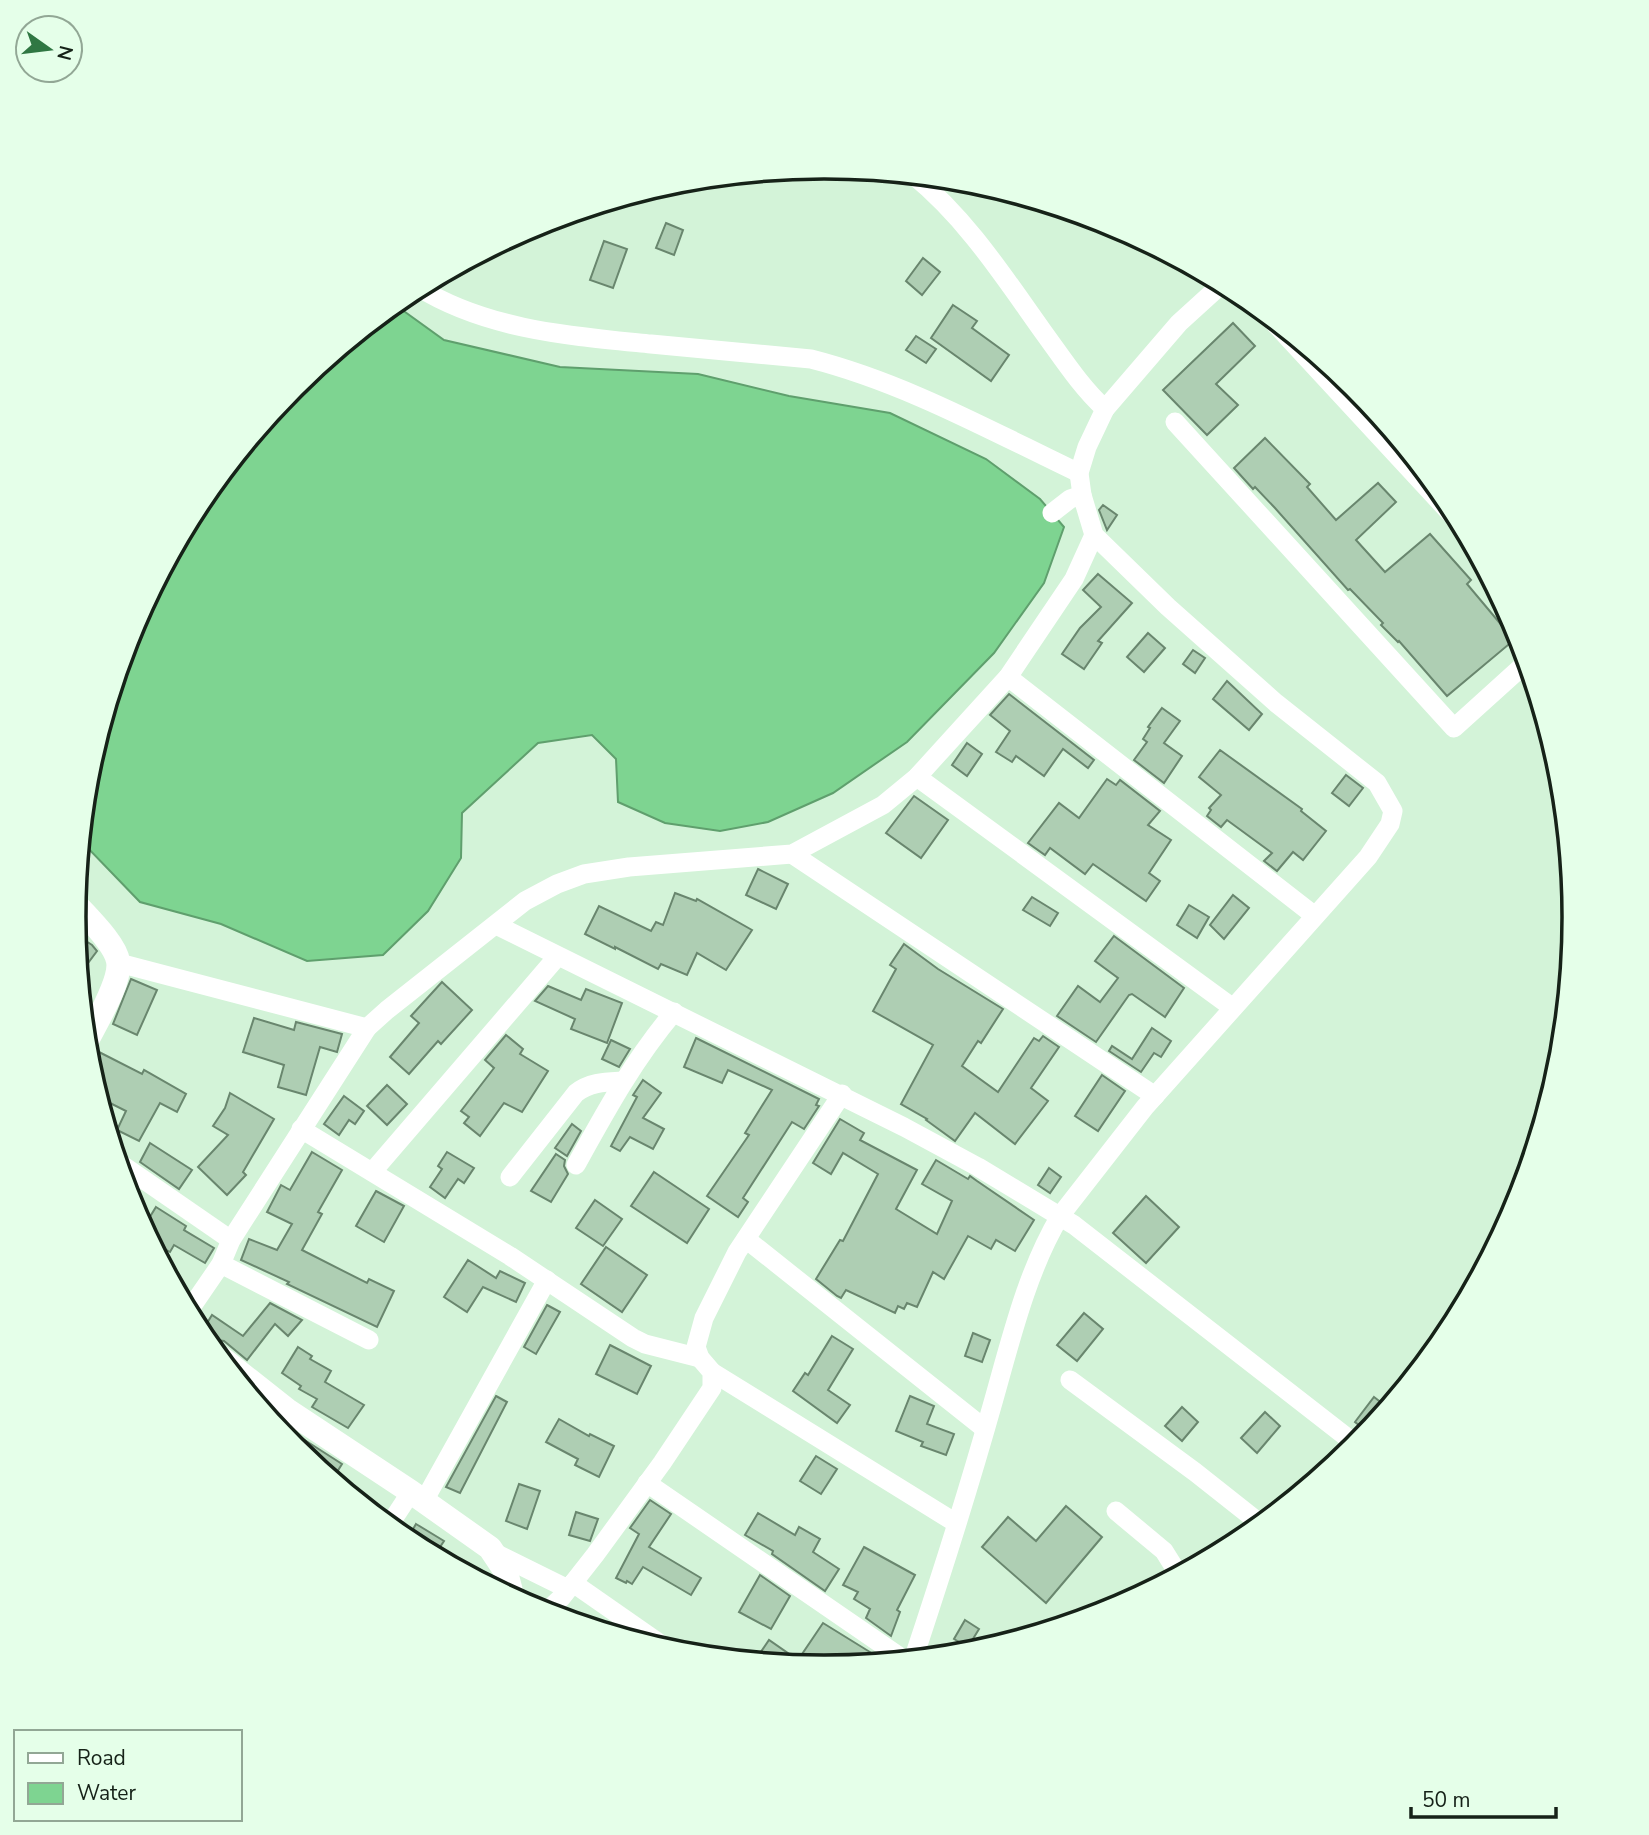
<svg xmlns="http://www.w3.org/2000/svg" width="1649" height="1835" font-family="'Nunito Sans',sans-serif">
<rect width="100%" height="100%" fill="#d3f3d8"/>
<path fill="#7ed491" stroke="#5f9f6d" stroke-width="2" d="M394 304 444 340 560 367 698 374 789 396 890 413 986 459 1040 499 1064 527 1044 583 994 653 907 742 833 793 768 822 720 831 665 823 618 802 616 759 592 735 538 743 462 813 461 858 428 911 383 955 307 961 221 924 140 902 81 841 88 771 131 630 200 500 294 386Z"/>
<g fill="#aeceb3" stroke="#69866e" stroke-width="2">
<path d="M666 223 683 230 674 255 656 248Z"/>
<path d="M604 241 627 249 613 288 590 280Z"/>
<path d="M923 258 940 272 922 295 906 281Z"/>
<path d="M953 305 977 321 972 328 1009 355 991 381 931 338Z"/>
<path d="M1233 323 1255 346 1216 384 1238 405 1207 435 1163 390Z"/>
<path d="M916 336 936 349 926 363 906 350Z"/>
<path d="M1265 438 1310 484 1307 487 1336 520 1378 483 1396 502 1356 540 1385 572 1430 534 1471 580 1467 584 1514 640 1447 696 1399 641 1398 642 1381 625 1383 623 1350 589 1348 590 1275 508 1255 487 1253 489 1234 468Z"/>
<path d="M1103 505 1117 515 1107 530 1099 510Z"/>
<path d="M1098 574 1132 603 1098 641 1102 643 1084 669 1062 654 1080 628 1101 607 1083 590Z"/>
<path d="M1148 633 1165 648 1144 672 1127 657Z"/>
<path d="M1193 650 1205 658 1195 673 1183 664Z"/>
<path d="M1227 681 1262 714 1249 730 1213 699Z"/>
<path d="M1009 694 1094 760 1088 768 1063 749 1044 776 1016 756 1012 762 996 752 1010 731 990 715Z"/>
<path d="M1162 708 1180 721 1164 743 1182 756 1164 783 1134 760 1147 742 1143 739 1150 728 1148 727Z"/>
<path d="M967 743 982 754 967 776 952 765Z"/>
<path d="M1220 750 1302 809 1301 811 1326 831 1303 860 1293 852 1277 871 1264 861 1272 853 1227 820 1221 827 1207 816 1211 810 1209 808 1221 795 1199 777Z"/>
<path d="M1346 775 1363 788 1349 806 1332 793Z"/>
<path d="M1107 779 1116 785 1120 780 1160 811 1148 825 1171 840 1149 873 1160 881 1146 901 1093 864 1085 874 1050 848 1045 855 1028 843 1059 803 1079 818Z"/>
<path d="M914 796 948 820 921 858 886 833Z"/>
<path d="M758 869 788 884 776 909 746 895Z"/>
<path d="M675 893 696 901 697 899 752 930 726 970 697 953 687 975 661 964 658 969 615 947V949L585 934 599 906 651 931 656 922 663 925Z"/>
<path d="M1233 895 1249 908 1224 939 1210 925Z"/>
<path d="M1032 897 1058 913 1050 926 1023 910Z"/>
<path d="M1189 905 1209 917 1197 938 1177 925Z"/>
<path d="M75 934 92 945 97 951 79 975Z"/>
<path d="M1114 936 1184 988 1165 1017 1132 994 1129 995 1096 1042 1057 1016 1078 986 1100 1002 1118 978 1095 961Z"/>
<path d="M904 944 938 969 1003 1009 981 1043 978 1041 962 1066 998 1092 1034 1038 1039 1041 1043 1036 1059 1047 1031 1088 1048 1101 1015 1144 975 1113 955 1141 926 1120 927 1119 901 1104 933 1045 873 1011 896 969 890 965Z"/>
<path d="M131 979 157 990 137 1035 113 1024Z"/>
<path d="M442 982 472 1010 441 1044 438 1041 409 1074 390 1057 419 1023 411 1016Z"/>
<path d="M548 986 581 1000 586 989 622 1003 607 1043 571 1029 575 1019 535 1001Z"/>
<path d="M254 1018 294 1030 296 1022 342 1034 337 1052 320 1047 306 1095 278 1087 284 1065 243 1052Z"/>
<path d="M1152 1028 1171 1041 1161 1057 1154 1053 1141 1072 1109 1051 1112 1046 1132 1059Z"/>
<path d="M506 1035 523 1049 520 1054 548 1071 522 1112 504 1103 480 1136 464 1123 469 1117 461 1111 494 1068 485 1060Z"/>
<path d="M696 1038 819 1099 816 1105 819 1106 804 1129 792 1122 743 1198 748 1202 738 1217 707 1196 749 1135 745 1133 772 1090 728 1070 722 1083 684 1067Z"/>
<path d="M611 1040 630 1049 619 1067 602 1059Z"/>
<path d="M99 1052 142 1074 144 1070 186 1094 177 1112 160 1103 139 1141 117 1130 126 1111 98 1097 90 1070Z"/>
<path d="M1102 1075 1125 1091 1098 1131 1075 1116Z"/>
<path d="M643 1080 661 1093 643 1118 664 1129 653 1149 630 1137 620 1151 611 1146 637 1097 633 1095Z"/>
<path d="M387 1085 407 1104 387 1125 367 1106Z"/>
<path d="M230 1093 274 1119 243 1172 246 1175 227 1195 198 1167 228 1135 213 1126 225 1108Z"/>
<path d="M344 1096 364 1111 355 1124 349 1120 339 1135 324 1124Z"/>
<path d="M840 1119 864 1133 860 1140 917 1170 896 1209 937 1234 952 1201 922 1184 936 1160 968 1179 970 1176 977 1181 1034 1220 1015 1251 996 1240 991 1249 968 1236 944 1279 933 1272 917 1307 907 1303 904 1309 898 1306 895 1313 846 1290 841 1298 837 1296 816 1279 840 1240 843 1241 878 1174 843 1153 831 1174 813 1163Z"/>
<path d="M572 1124 581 1131 567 1156 555 1148Z"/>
<path d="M150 1143 192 1170 179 1189 140 1162Z"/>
<path d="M312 1152 342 1170 318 1212 322 1214 302 1250 367 1283 369 1279 394 1291 377 1327 287 1284 289 1282 241 1260 249 1239 277 1250 292 1224 267 1212 281 1185 290 1190Z"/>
<path d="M447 1152 474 1168 464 1183 458 1179 445 1198 430 1187 442 1169 438 1166Z"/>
<path d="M556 1154 565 1160 564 1166 568 1174 551 1202 531 1191Z"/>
<path d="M1049 1168 1061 1177 1050 1193 1038 1185Z"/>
<path d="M654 1172 709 1209 687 1243 631 1206Z"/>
<path d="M376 1191 404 1206 384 1242 356 1226Z"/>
<path d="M1146 1196 1179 1227 1146 1263 1113 1233Z"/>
<path d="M595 1200 622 1219 603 1246 576 1228Z"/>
<path d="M156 1207 186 1226 184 1230 214 1248 205 1263 174 1245 170 1252 149 1240 143 1228Z"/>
<path d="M606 1247 647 1275 622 1312 581 1284Z"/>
<path d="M468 1260 496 1278 500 1271 525 1283 516 1302 483 1287 467 1312 444 1297Z"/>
<path d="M270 1303 302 1320 288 1336 275 1324 247 1360 224 1341 210 1339 201 1333 212 1315 243 1336Z"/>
<path d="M547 1305 560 1312 536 1354 524 1347Z"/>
<path d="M1084 1313 1103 1329 1077 1361 1057 1345Z"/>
<path d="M973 1333 990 1340 982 1362 965 1356Z"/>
<path d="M832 1336 853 1349 828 1390 850 1405 837 1423 793 1391 805 1373 808 1375Z"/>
<path d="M610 1345 651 1366 637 1394 596 1374Z"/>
<path d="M298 1347 312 1356 310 1359 331 1371 325 1382 364 1405 348 1428 312 1407 317 1399 299 1389 301 1386 282 1373Z"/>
<path d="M496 1396 507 1402 460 1493 446 1487Z"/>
<path d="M910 1396 934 1406 927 1424 954 1434 946 1455 921 1446 923 1442 896 1431Z"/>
<path d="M1374 1397 1387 1407 1368 1432 1355 1422Z"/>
<path d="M1182 1407 1198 1422 1182 1441 1165 1426Z"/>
<path d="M1265 1412 1280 1426 1257 1453 1241 1438Z"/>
<path d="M559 1419 589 1436 590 1434 614 1446 599 1477 575 1465 578 1459 546 1442Z"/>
<path d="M289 1430 342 1464 332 1480 293 1448 283 1436Z"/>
<path d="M816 1456 837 1469 821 1494 800 1481Z"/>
<path d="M519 1484 540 1491 527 1529 506 1521Z"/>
<path d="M650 1500 671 1514 649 1547 701 1578 691 1595 643 1567 632 1584 627 1581 626 1583 616 1578 639 1534 630 1528Z"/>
<path d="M1066 1506 1102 1537 1046 1603 982 1547 1008 1517 1036 1541Z"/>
<path d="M576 1512 598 1519 590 1541 569 1535Z"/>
<path d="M758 1513 795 1535 799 1527 820 1539 813 1552 839 1569 825 1591 772 1554 773 1551 745 1535Z"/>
<path d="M416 1524 444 1541 434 1556 406 1541Z"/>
<path d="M864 1547 915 1575 897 1610 900 1612 891 1636 866 1618 870 1609 854 1599 858 1592 843 1585Z"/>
<path d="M760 1575 790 1596 771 1629 739 1612Z"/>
<path d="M965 1620 979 1629 968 1647 954 1639Z"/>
<path d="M823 1623 878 1657 875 1663 824 1668 754 1662 769 1640 798 1660Z"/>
</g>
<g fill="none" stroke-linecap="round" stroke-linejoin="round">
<g stroke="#fff" stroke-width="19">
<path d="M913 175C967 219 1004 277 1044 333 1063 359 1081 387 1105 409L1179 323 1223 283"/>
<path d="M418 287C487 330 571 336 651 344 704 349 757 354 811 359 905 383 991 431 1079 473"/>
<path d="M1266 314 1465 529"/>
<path d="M1175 422 1454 728 1528 661"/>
<path d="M1052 513 1070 499 1082 495"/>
<path d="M1008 677 1315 916"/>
<path d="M917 777 1233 1008"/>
<path d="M792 854 1155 1096"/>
<path d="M496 925 904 1127 978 1167 1074 1225 1358 1446"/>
<path d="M119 963 367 1028"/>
<path d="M301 1129 510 1256 633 1338 645 1344 700 1358"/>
<path d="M118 1162 231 1240"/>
<path d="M576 1165C607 1109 633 1061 674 1012"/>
<path d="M373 1171 557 957"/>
<path d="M510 1177 576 1093C590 1082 606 1082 623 1081"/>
<path d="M746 1239 985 1429"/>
<path d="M221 1264 369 1340"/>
<path d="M188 1312 221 1264 231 1240 367 1028 387 1010 525 901 557 884 584 874 629 867 792 854 883 805 917 777 1008 677 1074 579 1094 535"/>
<path d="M712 1372 956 1523"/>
<path d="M1070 1380 1195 1472 1262 1525"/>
<path d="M276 1427 287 1410"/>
<path d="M647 1483 906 1661"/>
<path d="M424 1501 547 1280"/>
<path d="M1116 1511 1164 1551 1179 1575"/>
<path d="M388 1527 411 1492"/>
<path d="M493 1552 568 1589"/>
<path d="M573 1583 672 1652"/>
<path d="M544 1614 562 1597 595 1555 662 1463 712 1388V1372L700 1358 696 1347 704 1318 737 1252 842 1094"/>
<path d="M913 1660C941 1576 968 1491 992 1406 1010 1343 1026 1273 1060 1216L1145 1107 1368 857 1390 824 1393 811 1377 783 1276 703 1168 607 1094 535 1082 495 1079 473 1087 447 1105 409"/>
</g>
<g stroke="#fff" stroke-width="24">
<path d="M75 903C87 917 115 943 118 961 122 981 95 1024 86 1043"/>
<path d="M215 1353 287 1410 411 1492 490 1548 506 1572 513 1599"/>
</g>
</g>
<path d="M0 0H1649V1835H0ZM86 917a738 738 0 1 1 1476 0a738 738 0 1 1-1476 0Z" fill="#e5ffe9" fill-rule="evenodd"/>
<path fill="none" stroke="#162218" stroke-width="3.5" d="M86 917a738 738 0 1 1 1476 0a738 738 0 1 1-1476 0Z"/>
<rect x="14" y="1730" width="228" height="91" fill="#e5ffe9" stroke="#92a795" stroke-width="2"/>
<rect x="28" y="1753" width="35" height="10" fill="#ffffff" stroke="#92a795" stroke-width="2"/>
<text x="77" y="1765" font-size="21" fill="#162218">Road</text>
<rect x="28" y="1783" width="35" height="21" fill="#7ed491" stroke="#92a795" stroke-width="2"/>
<text x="77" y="1800" font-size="21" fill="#162218">Water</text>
<g transform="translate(49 49) rotate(104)"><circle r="33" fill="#e5ffe9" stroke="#92a795" stroke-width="2"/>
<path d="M0-5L12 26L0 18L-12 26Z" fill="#307743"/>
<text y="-10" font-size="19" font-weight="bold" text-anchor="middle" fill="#162218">N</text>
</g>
<path d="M1411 1807v10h145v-10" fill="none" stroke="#162218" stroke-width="3.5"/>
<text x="1422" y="1807" font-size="21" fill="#162218" stroke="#e5ffe9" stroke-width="5" paint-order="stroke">50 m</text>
</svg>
